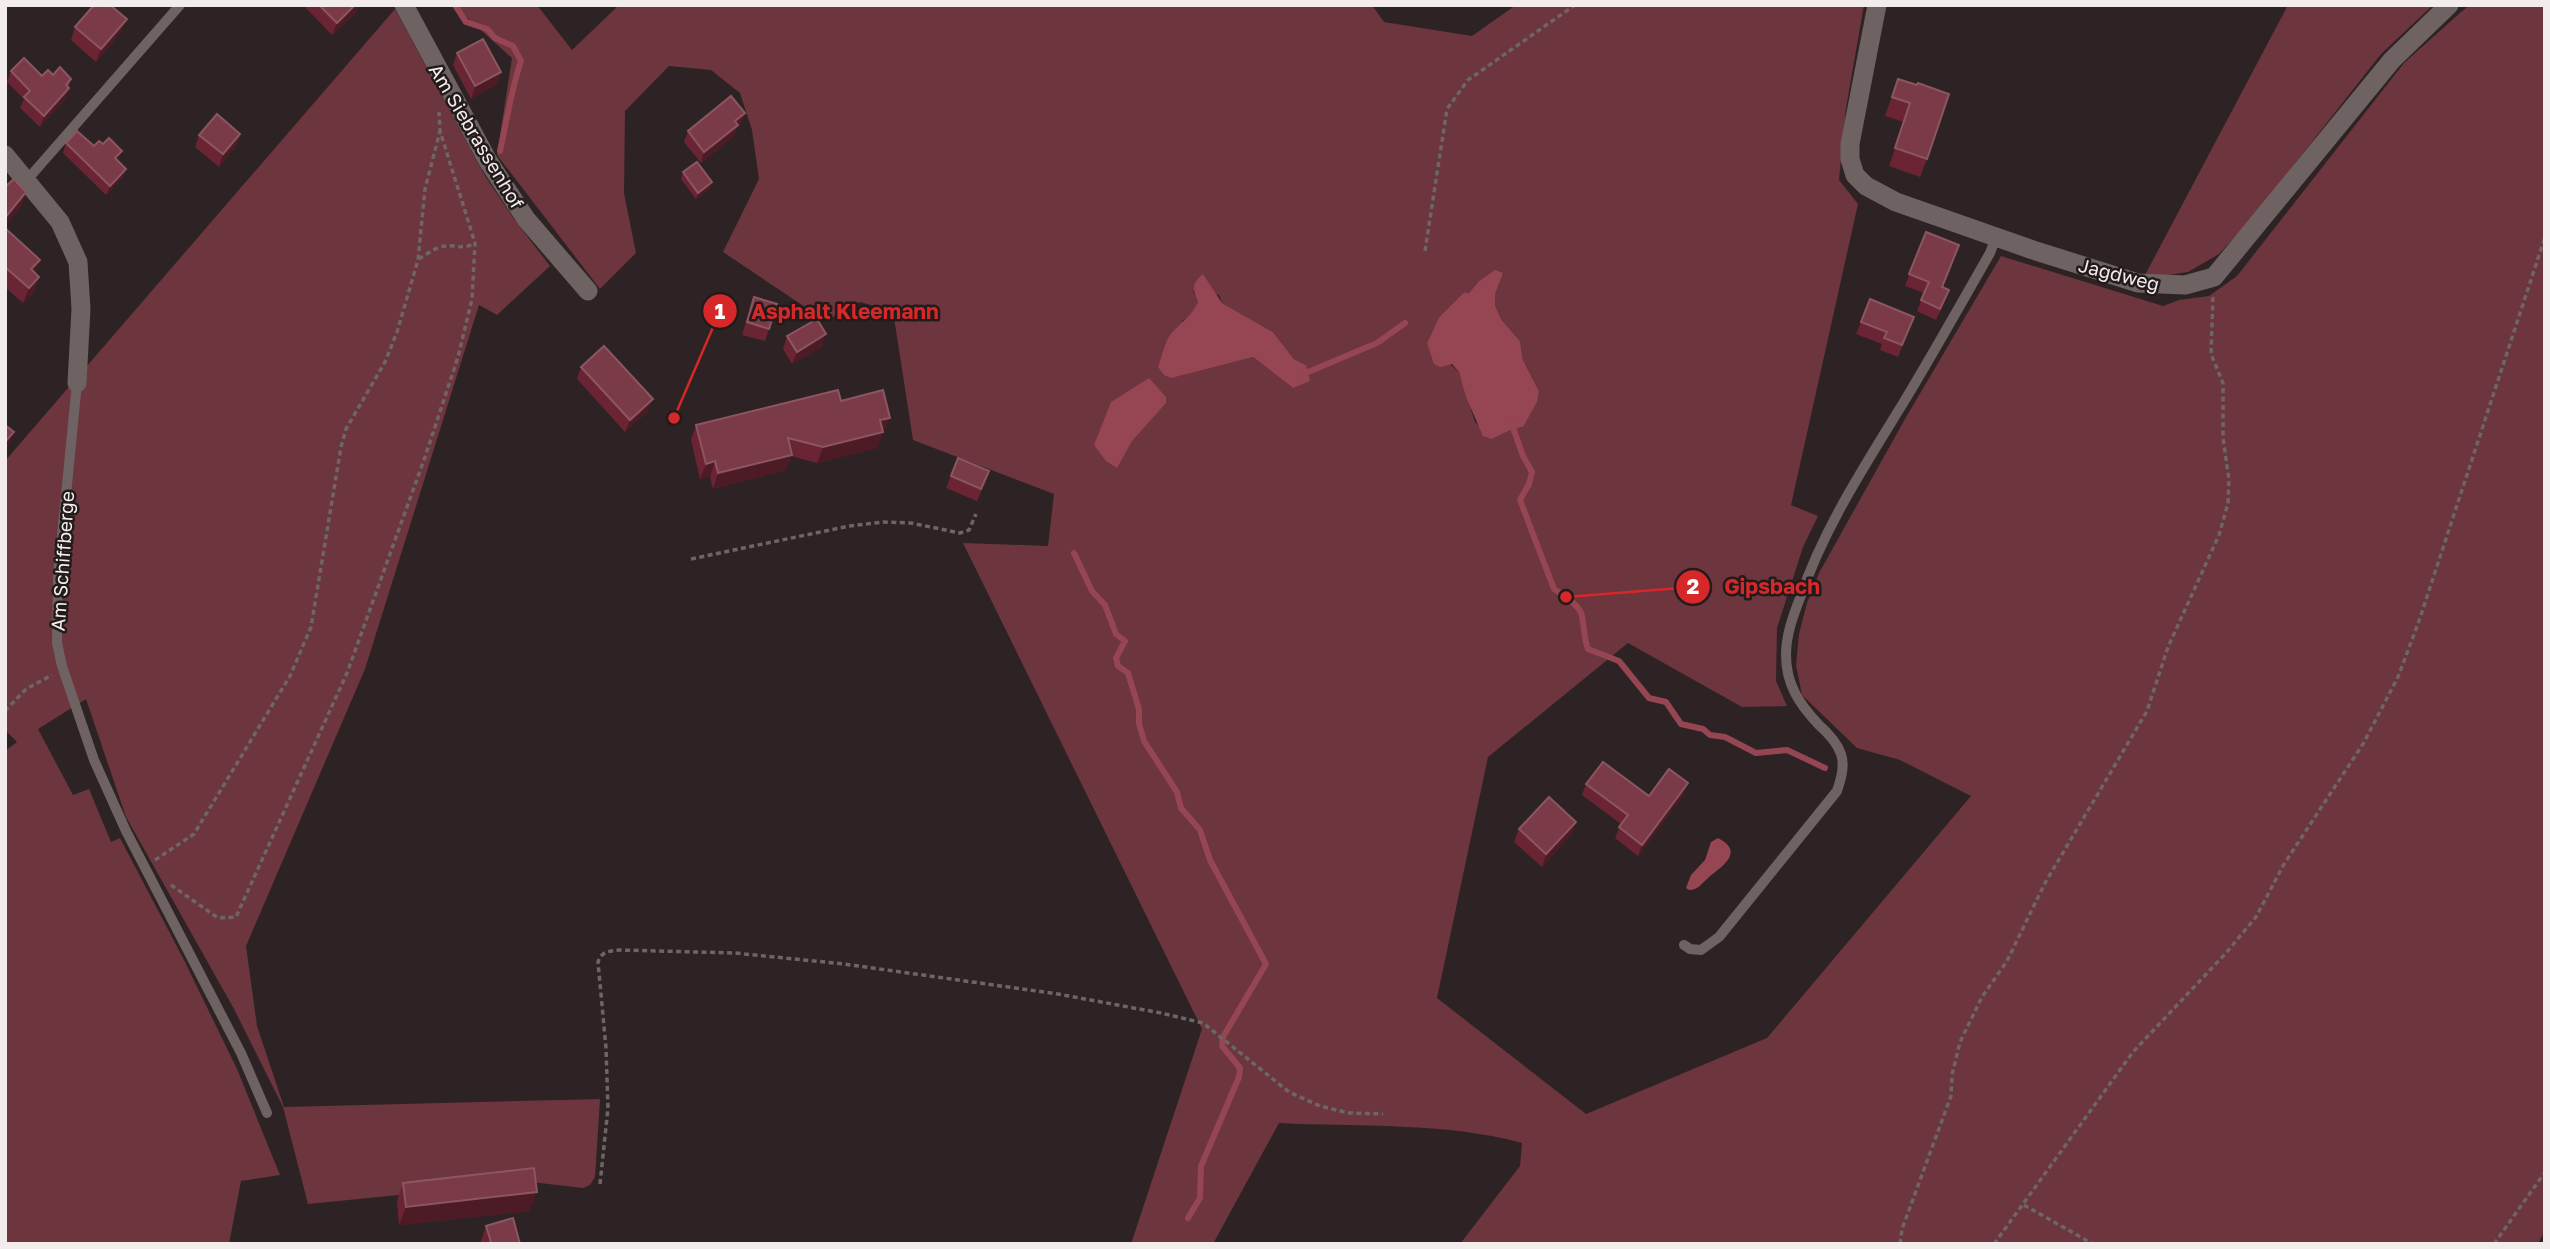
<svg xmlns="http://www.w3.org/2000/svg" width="2550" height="1249" font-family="'Golos Text',sans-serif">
<rect width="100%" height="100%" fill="#2d2324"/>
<g fill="#6d353d" fill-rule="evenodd">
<path d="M453 5H537L572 50 619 5H1372L1384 22 1472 36 1516 5H1864L1846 108 1839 180 1858 204 1791 505 1818 516 1803 547 1777 628 1776 681 1787 706 1742 707 1628 643 1488 757 1437 998 1586 1114 1767 1038 1971 796 1900 760 1857 748 1802 695 1796 665 1799 634 1807 603 1819 573 1905 419 2001 256 2163 306 2179 300 2209 296 2237 276 2404 63 2461 12 2470 5H2545V1230L2538 1244H1460L1520 1166 1522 1143C1445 1122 1359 1127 1279 1123L1213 1244H1131L1202 1029 963 543 1048 546 1054 494 913 440 893 311 860 302 826 321 723 252 759 179 752 130 740 93 711 70 669 66 625 111 624 193 636 253 600 289 497 155 512 58ZM1478 282 1495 294V305L1501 319 1520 341 1523 360 1539 391 1523 427 1513 429 1492 439 1475 422 1459 372 1427 343 1439 317 1464 292 1469 293ZM1193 291 1219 295 1222 303 1273 332 1294 359 1306 365 1293 388 1253 357 1213 366 1182 321 1193 314 1198 302Z"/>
<path d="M2288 5H2433L2381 54 2248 223 2219 254 2188 272 2169 275H2145Z"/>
<path d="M395 9 485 176 514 219 550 266 497 315 479 305 365 669 246 946 257 1026 284 1107 600 1099 595 1177 590 1185 583 1188 531 1182 308 1204 283 1107 234 1009 126 817 86 699 38 729 73 795 89 789 111 842 120 838 183 958 237 1069 280 1175 241 1181 229 1244H5V751L17 742 5 730V461Z"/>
</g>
<g fill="#964552">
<path d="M1495 270 1503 273 1495 294V305L1501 319 1520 341 1523 360 1539 391 1537 402 1523 427 1513 429 1492 439 1483 436 1466 397 1459 372 1452 364 1440 367 1434 364 1427 343 1439 317 1464 292 1469 293 1478 282Z"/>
<path d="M1203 274 1222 303 1273 332 1294 359 1306 365 1310 381 1293 388 1253 357 1171 378 1164 375 1158 367C1161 358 1164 347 1168 338 1177 324 1191 318 1198 302 1192 289 1192 283 1203 274Z"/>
<path d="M1149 378 1166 397V403L1132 441 1117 468 1106 461 1094 445 1111 402Z"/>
<path d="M1718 838C1747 853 1719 868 1707 879 1701 884 1698 890 1689 890L1686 888 1691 875 1705 860 1711 842Z"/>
</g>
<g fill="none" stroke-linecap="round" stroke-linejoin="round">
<g stroke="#964552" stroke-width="6">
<path d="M455 5 466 22 487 29 495 38 513 46 521 61C511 90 507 120 500 151"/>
<path d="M1300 370 1308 372 1377 343 1405 323"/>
<path d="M1511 422 1523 456 1532 472 1529 484 1520 500 1554 589C1563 595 1577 603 1581 613 1585 624 1583 637 1588 649L1619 661 1649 698 1666 702 1681 724 1703 729 1710 735 1725 737 1756 753 1787 750 1825 768"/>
<path d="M1074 553 1092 591 1105 605 1116 634 1125 641 1116 658 1118 666 1128 673 1139 709V724L1144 741 1177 792 1181 808 1200 830 1210 860 1266 964 1223 1037 1222 1046 1240 1068 1239 1077 1201 1166 1200 1198 1188 1218"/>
</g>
<g stroke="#6e6566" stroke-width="3.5" stroke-dasharray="5 3.5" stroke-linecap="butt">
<path d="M1425 251 1447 109 1468 80 1575 5"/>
<path d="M419 259C427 254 437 246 446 246 460 245 462 250 475 243"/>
<path d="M691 559 849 526 883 522 911 523 960 533 969 530 976 514"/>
<path d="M5 711 26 689 52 675"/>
<path d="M155 860 194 834 290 676 311 627 341 447 346 429 385 362 397 332 418 260 425 189 440 131"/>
<path d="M171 885 218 918 236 917 347 673 425 457 458 357 472 299 475 243 440 131 439 112"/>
<path d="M600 1184 608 1108 606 1048 598 962C602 951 609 951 620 950L735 953 844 964 1058 994 1161 1013 1203 1023 1289 1092 1320 1106 1349 1113 1383 1114"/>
<path d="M2024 1205 2093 1244"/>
<path d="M1900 1244 1902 1229 1951 1096 1952 1075 1960 1042 1982 997 2007 961 2045 883 2147 711 2168 647 2219 535 2228 503 2229 480 2223 438V383L2211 354 2213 295"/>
<path d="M1994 1244 2133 1052 2226 953 2256 917 2284 864 2363 744 2398 677 2419 621 2545 237"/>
<path d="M2494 1244 2545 1172"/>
</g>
<g stroke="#6e6263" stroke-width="10">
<path d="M27 180 180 5"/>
<path d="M77 383 58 576 57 643 62 666 94 760 126 831 241 1053 267 1113"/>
<path d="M1684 945 1690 949 1701 950 1719 937 1837 791C1841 779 1845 766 1841 754 1837 742 1828 733 1819 725 1799 704 1786 684 1786 655 1786 635 1793 616 1800 598 1824 527 1866 464 1905 400 1934 352 1962 302 1990 253L1996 237"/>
</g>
<g stroke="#6e6263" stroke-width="19">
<path d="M404 5 488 161 526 219 588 291"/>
<path d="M1877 5 1850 144V159L1855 175 1866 186 1896 202 2033 250 2138 283 2185 285 2214 277 2392 60 2449 5"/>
<path d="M5 155 60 222 78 262 81 309 77 383"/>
</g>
</g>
<g fill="#6b2434">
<path d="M304 5H359L356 13 332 35 304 6Z"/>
<path d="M75 27 122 31 96 62 71 40Z"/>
<path d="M457 53 501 72 496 85 471 99 453 65Z"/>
<path d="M11 71 42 76 53 75 71 79 65 99 40 127 20 108 24 99 7 82Z"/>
<path d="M1898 79 1917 85 1927 159 1920 177 1889 166 1904 122 1885 116Z"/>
<path d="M741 124 738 126 734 136 701 163 684 142 688 131Z"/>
<path d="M240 134 236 146 219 167 195 147 199 135Z"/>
<path d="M66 143 94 146 118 161 126 169 122 178 106 195 63 153Z"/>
<path d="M683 172 710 189 696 199 681 179Z"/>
<path d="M5 228 35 273 39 277 34 292 23 303 5 287Z"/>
<path d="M1926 232 1943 287 1945 301 1936 320 1917 311 1924 293 1905 286Z"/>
<path d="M754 297 769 329 765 341 742 335Z"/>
<path d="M1870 299 1914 317 1898 357 1880 350 1882 344 1856 334Z"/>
<path d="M787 336 822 347 792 364 783 349Z"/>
<path d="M581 367 648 411 625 432 577 379Z"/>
<path d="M841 401 884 433H882L877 448 817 463 791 456 786 470 713 489 710 477 700 479 691 440 696 425Z"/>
<path d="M958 458 985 483 977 501 946 488Z"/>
<path d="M1586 784 1649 796 1684 794 1638 856 1615 838 1621 824 1582 795Z"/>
<path d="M1519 829 1572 834 1542 867 1514 842Z"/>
<path d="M403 1183 530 1211 399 1225 397 1201Z"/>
<path d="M486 1226 520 1244H480Z"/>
</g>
<g fill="#4c1b25">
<path d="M355 5H359L356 13 332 35 337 23Z"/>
<path d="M127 19 122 31 96 62 101 49Z"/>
<path d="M501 72 496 85 471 99 475 86Z"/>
<path d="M69 88 65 99 40 127 44 116Z"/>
<path d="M745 113 741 124 738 126 734 136 701 163 704 152 735 121Z"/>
<path d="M240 134 236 146 219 167 223 154Z"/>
<path d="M126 169 122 178 106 195 110 186Z"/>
<path d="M712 182 710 189 696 199 698 193Z"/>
<path d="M26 192 21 207 5 227V218Z"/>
<path d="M40 260 34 275 31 269Z"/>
<path d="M39 277 34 292 23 303 29 288Z"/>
<path d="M826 334 822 347 792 364 797 352Z"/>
<path d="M653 399 648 411 625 432 630 420Z"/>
<path d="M890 418 877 448 817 463 823 447 880 420Z"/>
<path d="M14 432 9 445 5 450V442Z"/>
<path d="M792 455 786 470 713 489 718 473Z"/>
<path d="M715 461 710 477 700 479 706 464Z"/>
<path d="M1688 783 1684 794 1638 856 1642 845Z"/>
<path d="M1576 822 1572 834 1542 867 1546 854Z"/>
<path d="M537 1192 530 1211 399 1225 406 1207Z"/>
</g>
<g fill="#7a3a48" stroke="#8c5661" stroke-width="2">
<path d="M94 5H110L127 19 101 49 75 27Z"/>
<path d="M319 5H355L337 23Z"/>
<path d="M483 39 501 72 475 86 457 53Z"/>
<path d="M24 58 42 76 48 70 53 75 60 67 71 79 66 85 69 88 44 116 24 97 30 91 11 71Z"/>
<path d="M1898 79 1917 85 1918 83 1949 94 1927 159 1895 148 1910 103 1892 97Z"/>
<path d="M731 96 745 113 735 121 738 125 704 152 688 131Z"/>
<path d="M217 114 240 134 223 154 199 135Z"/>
<path d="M77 131 94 146 99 141 103 144 109 138 122 151 115 158 126 169 110 186 66 143Z"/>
<path d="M697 162 712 182 698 193 683 172Z"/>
<path d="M14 179 26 192 5 218V187Z"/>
<path d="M5 228 40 260 31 269 39 277 29 288 5 267Z"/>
<path d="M1926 232 1959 245 1942 287 1949 290 1940 309 1921 300 1929 282 1909 274Z"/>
<path d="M754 297 777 304 769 329 747 322Z"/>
<path d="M1870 299 1914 317 1902 345 1884 338 1887 332 1861 322Z"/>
<path d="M817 319 826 334 797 352 787 336Z"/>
<path d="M604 346 653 399 630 420 581 367Z"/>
<path d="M838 390 841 401 883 390 890 418 880 420 883 432 823 447 788 438 792 455 718 473 715 461 706 464 696 425Z"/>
<path d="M5 425 14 432 5 442Z"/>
<path d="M958 458 989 471 981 489 951 476Z"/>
<path d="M1603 762 1649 796 1669 769 1688 783 1642 845 1619 827 1628 815 1586 784Z"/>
<path d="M1549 797 1576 822 1546 854 1519 829Z"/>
<path d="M534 1168 537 1192 406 1207 403 1183Z"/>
<path d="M513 1218 520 1244H486L491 1242 486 1226Z"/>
</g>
<g text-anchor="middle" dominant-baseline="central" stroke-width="5" stroke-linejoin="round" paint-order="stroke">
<g font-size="19" fill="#f2ecec" stroke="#231a1b">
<text transform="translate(477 136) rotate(59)">Am Siebrassenhof</text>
<text transform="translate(2119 274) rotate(14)">Jagdweg</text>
<text transform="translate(62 561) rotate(-86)">Am Schiffberge</text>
</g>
</g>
<path fill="none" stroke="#d62828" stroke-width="2.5" d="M674 418L720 311M1566 597L1693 587"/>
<g fill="#d62828" stroke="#231a1b" stroke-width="2.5">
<circle cx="674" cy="418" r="7"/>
<circle cx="1566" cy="597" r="7"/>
<circle cx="720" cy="311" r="18"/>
<circle cx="1693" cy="587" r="18"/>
</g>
<g font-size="21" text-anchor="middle" font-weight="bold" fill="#fff">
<text x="720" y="319">1</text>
<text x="1693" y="594">2</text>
</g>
<g font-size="21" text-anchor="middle" font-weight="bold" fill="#d62828" stroke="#231a1b" stroke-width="5" stroke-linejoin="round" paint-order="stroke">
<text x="845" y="319">Asphalt Kleemann</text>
<text x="1772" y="594">Gipsbach</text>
</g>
<rect width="2550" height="1249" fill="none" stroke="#f2ecec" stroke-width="14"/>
</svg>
